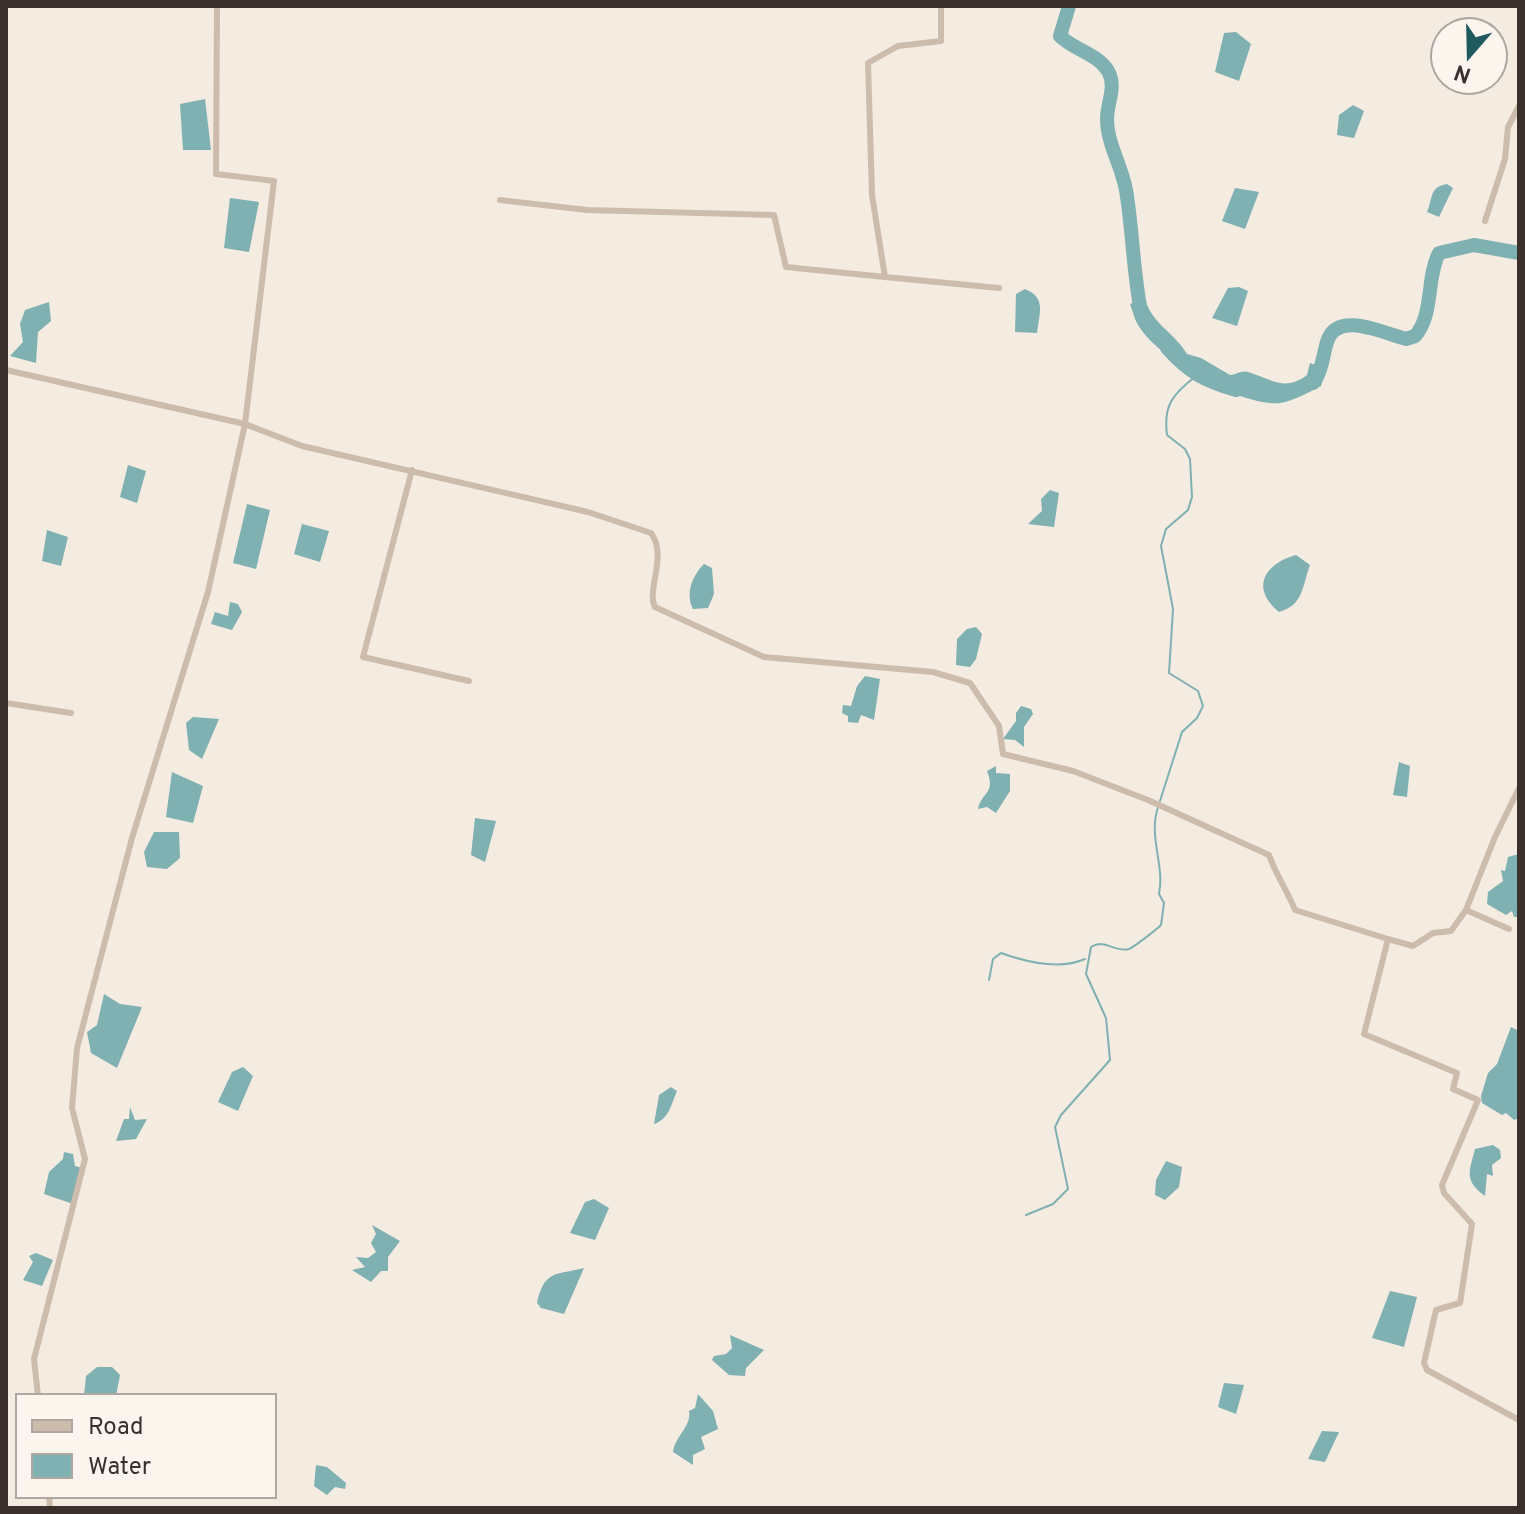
<svg xmlns="http://www.w3.org/2000/svg" width="1525" height="1514" font-family="Overpass,sans-serif">
<rect width="100%" height="100%" fill="#f4ebe1"/>
<g fill="#7fb0b2">
<path d="M1236 32 1251 44 1239 81 1215 72 1224 33Z"/>
<path d="M205 99 211 150H183L180 104Z"/>
<path d="M1353 105 1364 111 1354 138 1337 135 1339 115Z"/>
<path d="M1447 184 1453 188 1439 217 1427 212C1433 198 1429 187 1447 184Z"/>
<path d="M1235 188 1259 192 1245 229 1222 221Z"/>
<path d="M230 198 259 202 249 252 224 248Z"/>
<path d="M1239 287 1248 291 1237 326 1212 318 1228 288Z"/>
<path d="M1025 289C1047 298 1039 313 1037 333L1015 332 1016 294Z"/>
<path d="M1145 299C1152 324 1174 332 1187 354L1201 358 1230 375C1237 375 1240 370 1248 372 1271 379 1285 392 1307 375L1310 363 1326 369 1321 386C1309 392 1294 401 1280 403 1242 407 1161 360 1140 328 1135 321 1133 312 1130 304Z"/>
<path d="M49 302 51 321 38 332 36 363 10 356 23 342 20 324 25 310Z"/>
<path d="M128 465 146 471 137 503 120 497Z"/>
<path d="M1050 490 1059 493 1054 527 1028 524 1042 511 1041 499Z"/>
<path d="M247 504 270 510 256 569 233 563Z"/>
<path d="M302 524 329 531 320 562 294 554Z"/>
<path d="M47 530 68 537 61 566 42 561Z"/>
<path d="M1296 555 1310 565C1302 586 1304 605 1279 612 1250 588 1264 564 1296 555Z"/>
<path d="M704 564 712 568 714 594 708 608 693 609C685 594 692 576 704 564Z"/>
<path d="M230 602 238 604 242 612 232 630 211 624 215 612 228 616Z"/>
<path d="M976 627 982 634 976 659 970 667 956 665 957 639 967 629Z"/>
<path d="M865 676 880 679 874 720 861 715 858 723 848 722V716L842 713 843 705 851 706 857 686Z"/>
<path d="M1021 706 1031 709 1033 714 1024 727V747L1015 740 1003 739 1016 721V713Z"/>
<path d="M193 717 219 719 202 759 189 750 186 723Z"/>
<path d="M1399 762 1410 766 1407 797 1393 795Z"/>
<path d="M996 766V773L1010 774V791L996 813 987 807 978 809C982 791 996 794 987 771Z"/>
<path d="M172 772 203 786 193 823 166 817Z"/>
<path d="M475 818 496 821 485 862 471 855Z"/>
<path d="M154 832H179L180 858 167 869 147 867 144 852Z"/>
<path d="M1519 854V917H1514L1512 911 1506 915 1487 904 1488 892 1503 881 1501 870 1505 871 1508 857Z"/>
<path d="M104 994 120 1004 142 1007 117 1068 91 1053 87 1032 97 1025Z"/>
<path d="M1511 1027 1519 1031V1118L1514 1120 1506 1113 1502 1115 1482 1103 1481 1096 1488 1073 1497 1064Z"/>
<path d="M243 1067 253 1076 238 1111 218 1102 232 1072Z"/>
<path d="M671 1087 677 1091C671 1105 669 1119 654 1124L659 1095Z"/>
<path d="M130 1107 135 1120 147 1119 136 1139 116 1141 124 1119H129Z"/>
<path d="M1493 1145 1500 1150 1501 1158 1492 1165 1493 1176 1487 1174 1485 1196C1464 1181 1469 1172 1475 1149Z"/>
<path d="M64 1152 73 1154 75 1166 83 1168 73 1204 44 1194 49 1172 63 1159Z"/>
<path d="M1166 1161 1182 1167 1179 1187 1165 1200 1155 1195 1156 1180Z"/>
<path d="M594 1199 609 1208 595 1240 570 1233 585 1202Z"/>
<path d="M372 1225 400 1241 388 1257V1271H381L371 1282 352 1270 365 1267 356 1257 368 1258 376 1252 371 1243 376 1234Z"/>
<path d="M36 1253 53 1260 42 1286 23 1280 33 1262 29 1256Z"/>
<path d="M584 1268 564 1314 541 1308 537 1303C544 1269 558 1275 584 1268Z"/>
<path d="M1390 1291 1417 1297 1404 1347 1372 1338Z"/>
<path d="M730 1335 764 1350 746 1368 745 1376 729 1375 712 1360 714 1356 726 1354 732 1348Z"/>
<path d="M97 1367H112L120 1375 116 1396H84L86 1376Z"/>
<path d="M1224 1383 1244 1385 1236 1414 1218 1407Z"/>
<path d="M698 1394 713 1411 718 1429 701 1437 705 1449 693 1455V1465L673 1452C675 1436 692 1426 689 1411L695 1408Z"/>
<path d="M1322 1431 1339 1432 1325 1462 1308 1459Z"/>
<path d="M316 1465 327 1467 346 1483 345 1489 335 1487 327 1495 314 1486Z"/>
</g>
<g fill="none" stroke-linecap="round" stroke-linejoin="round">
<g stroke="#7fb0b2" stroke-width="2">
<path d="M1160 801 1182 732 1197 718 1203 706 1198 691 1169 673 1173 609 1161 546 1166 529 1188 510 1192 497 1190 459 1185 449 1167 435C1163 405 1173 394 1196 376"/>
<path d="M989 980 993 959 1001 953C1026 962 1060 970 1085 959"/>
<path d="M1026 1215 1053 1204 1068 1189 1055 1127 1061 1115 1110 1060 1106 1018 1086 974 1091 947C1105 938 1115 953 1129 949 1134 947 1156 930 1161 925L1164 903 1159 894C1165 865 1148 837 1158 807"/>
</g>
<g stroke="#7fb0b2" stroke-width="14">
<path d="M1069 6 1060 36C1074 50 1098 54 1108 71 1117 87 1107 102 1107 119 1107 143 1122 167 1126 190 1133 232 1133 274 1142 317"/>
<path d="M1167 348C1188 372 1205 381 1236 390"/>
<path d="M1313 383C1322 372 1323 355 1327 342 1337 309 1385 334 1406 339L1415 336C1434 315 1426 278 1439 253L1474 245 1519 253"/>
</g>
<g stroke="#cdbbac" stroke-width="6">
<path d="M500 200 587 210 774 215 786 267 885 277 872 195 868 63 898 46 941 41V6"/>
<path d="M1485 221 1505 159 1508 127 1519 106"/>
<path d="M885 277 999 288"/>
<path d="M6 370 245 424 302 446 588 512 651 533C668 556 646 590 655 607L764 657 933 672 970 683 999 726 1003 754 1073 771 1148 800 1269 855C1276 875 1287 890 1295 910L1388 939 1364 1034 1457 1073 1453 1089 1478 1100 1442 1185 1444 1193 1472 1224 1460 1303 1436 1310 1424 1363 1427 1370 1519 1420"/>
<path d="M412 470 363 657 469 681"/>
<path d="M6 703 71 713"/>
<path d="M1466 910 1509 929"/>
<path d="M1388 939 1413 946 1433 933 1451 931 1466 910 1495 837 1519 788"/>
<path d="M38 1396 34 1359 85 1159 72 1108 77 1048 132 838 208 592 245 424 274 181 216 174 217 6"/>
<path d="M49 1496 50 1508"/>
</g>
</g>
<rect width="1525" height="1514" fill="none" stroke="#3b302b" stroke-width="16"/>
<rect x="16" y="1394" width="260" height="104" fill="#fbf5ee" stroke="#aea6a0" stroke-width="2"/>
<rect x="32" y="1420" width="40" height="12" fill="#cdbbac" stroke="#aea6a0" stroke-width="2"/>
<text x="88" y="1434" font-size="24" fill="#3b302b">Road</text>
<rect x="32" y="1454" width="40" height="24" fill="#7fb0b2" stroke="#aea6a0" stroke-width="2"/>
<text x="88" y="1474" font-size="24" fill="#3b302b">Water</text>
<g transform="translate(1469 56) rotate(200)"><circle r="38" fill="#fbf5ee" stroke="#aea6a0" stroke-width="2"/>
<path d="M0-6L14 30L0 20L-14 30Z" fill="#1f5a5e"/>
<text y="-12" font-size="22" font-weight="bold" text-anchor="middle" fill="#3b302b">N</text>
</g>
</svg>
